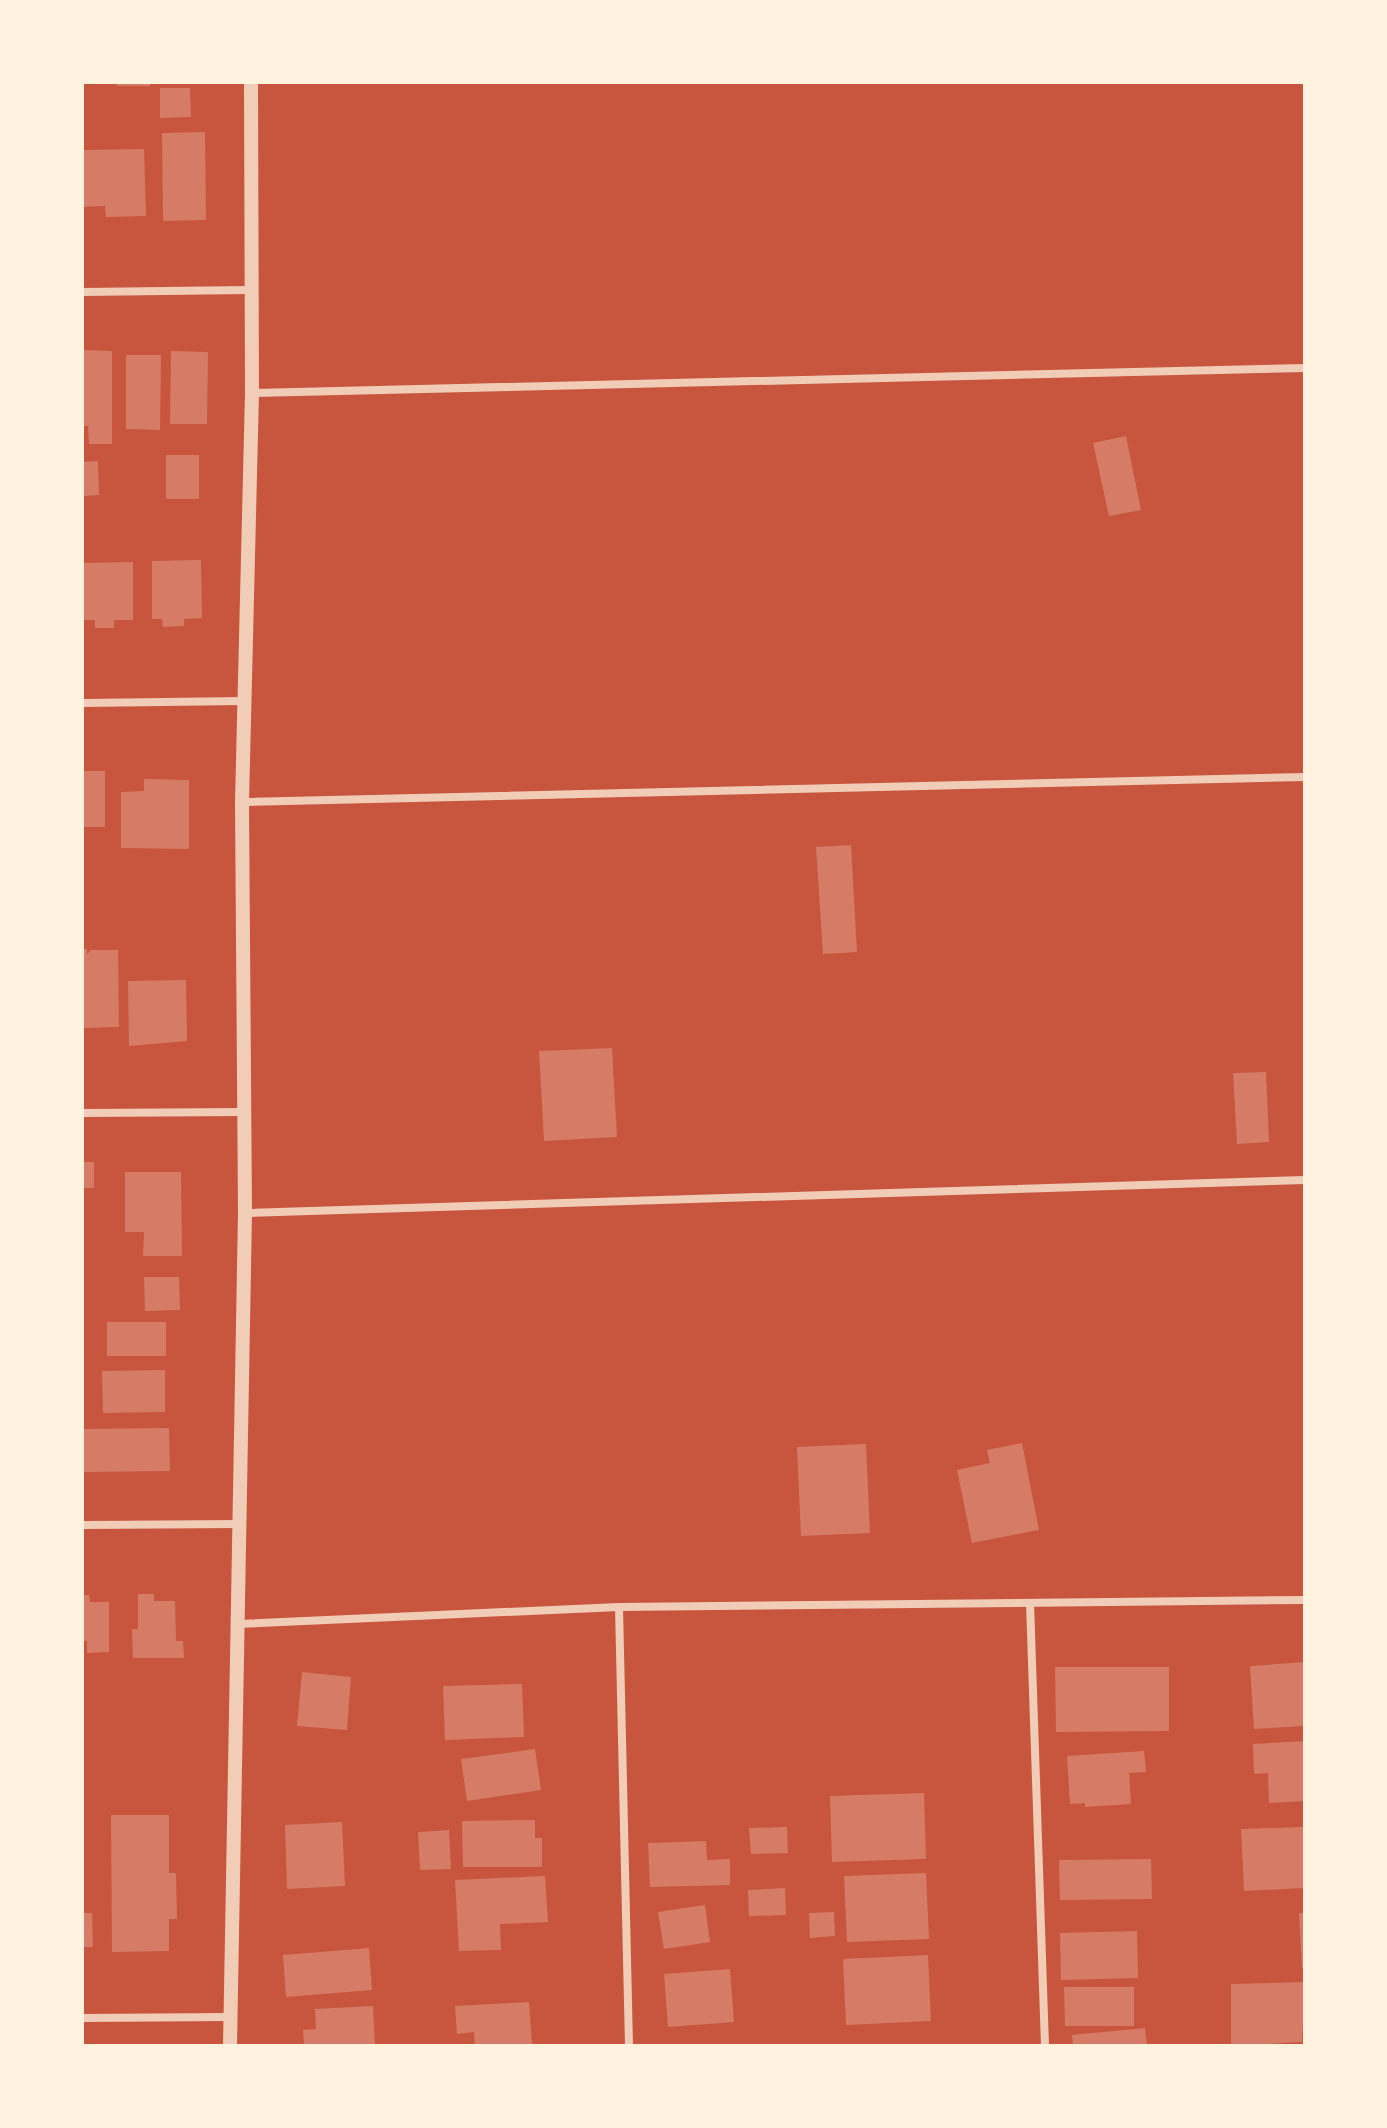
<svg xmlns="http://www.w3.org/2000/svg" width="1387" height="2128" font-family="'Zilla Slab',serif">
<rect width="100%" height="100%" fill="#c8553d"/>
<g fill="#d67c66">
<rect x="117" y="82" width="33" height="4"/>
<path d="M160 88H190L191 117 160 118Z"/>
<path d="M205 132 206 220 163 221 162 133Z"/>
<path d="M144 149 146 216 106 217 105 206 82 207V150Z"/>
<path d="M82 350 112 351V444H89L88 426H82Z"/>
<path d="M171 351 208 352 207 424H170Z"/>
<path d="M126 355H161L160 430 126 429Z"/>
<path d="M1126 436 1141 510 1109 516 1093 443Z"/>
<rect x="166" y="455" width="33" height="44"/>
<path d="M98 461 99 495 82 496V462Z"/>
<path d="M201 560 202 618 184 619V626L163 627 162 619H152V561Z"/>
<path d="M133 562V620H114V628H95V620H84V563Z"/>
<rect x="82" y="771" width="23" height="56"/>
<path d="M144 779 189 780V849L121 848V792L144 791Z"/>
<path d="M851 845 857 952 823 954 816 847Z"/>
<path d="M82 949H87V954L91 950H118L119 1027 82 1028Z"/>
<path d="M186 980 187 1041 129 1046 128 981Z"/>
<path d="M612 1048 617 1137 544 1141 539 1051Z"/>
<path d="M1266 1072 1269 1142 1237 1144 1233 1073Z"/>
<rect x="82" y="1162" width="12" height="26"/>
<path d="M125 1172H181L182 1256H143L144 1232H125Z"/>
<path d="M144 1277H179L180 1310 145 1311Z"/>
<rect x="107" y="1322" width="59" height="34"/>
<path d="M165 1370V1412L103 1413 102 1371Z"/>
<path d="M169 1428 170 1471 82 1472V1429Z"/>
<path d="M1022 1443 1039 1530 972 1543 957 1470 990 1463 987 1450Z"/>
<path d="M866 1444 870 1533 801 1536 797 1447Z"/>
<path d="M138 1594H154V1601H175L176 1641H183L184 1658H133L132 1629H138Z"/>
<path d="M82 1595H89L90 1602H109V1652L87 1653V1641H82Z"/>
<path d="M1305 1662V1726L1254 1729 1250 1666Z"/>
<path d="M1055 1667H1169V1731L1056 1732Z"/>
<path d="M302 1672 351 1677 347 1730 297 1726Z"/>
<path d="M522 1684 524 1737 445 1740 443 1686Z"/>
<path d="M1305 1741V1801L1269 1803 1268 1773 1254 1774 1253 1744Z"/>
<path d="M535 1749 541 1790 467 1801 461 1759Z"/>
<path d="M1144 1751 1146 1772 1129 1773 1131 1804 1085 1807V1803L1070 1804 1067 1756Z"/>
<path d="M924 1793 926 1859 832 1862 830 1796Z"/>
<path d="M111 1815H169V1873H176L177 1919H169V1951L112 1952Z"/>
<path d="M535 1820V1838H542V1867H463L462 1821Z"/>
<path d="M342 1822 345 1886 287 1889 285 1825Z"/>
<path d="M787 1827 788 1853 751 1854 749 1828Z"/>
<path d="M1305 1827V1888L1244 1891 1241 1829Z"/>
<path d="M449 1830 451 1869 420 1870 418 1832Z"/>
<path d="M706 1841 707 1860 730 1859V1885L650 1887 648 1843Z"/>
<path d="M1151 1859 1152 1899 1060 1900 1059 1860Z"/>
<path d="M926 1873 929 1939 847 1942 844 1876Z"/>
<path d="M545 1876 548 1922 500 1924 501 1950 459 1951 455 1880Z"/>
<path d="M785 1888 786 1915 749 1916 748 1890Z"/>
<path d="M705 1905 710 1942 664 1949 658 1912Z"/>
<path d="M834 1912 835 1936 810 1938 809 1913Z"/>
<path d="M82 1913H92L93 1947H82Z"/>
<path d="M1299 1913H1305V1968H1302Z"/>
<path d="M1137 1931 1138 1978 1061 1980 1060 1933Z"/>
<path d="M369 1948 372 1990 286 1997 283 1955Z"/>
<path d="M928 1955 931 2021 846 2025 843 1959Z"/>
<path d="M730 1969 734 2022 668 2027 664 1974Z"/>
<path d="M1305 1982 1302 2042 1231 2046V1984Z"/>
<path d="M1064 1987H1134V2026H1065Z"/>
<path d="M529 2002 532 2046H475L474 2032 457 2034 455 2006Z"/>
<path d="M373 2006 375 2046H304L303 2030 316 2029 315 2009Z"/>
<path d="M1145 2028 1147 2046H1073L1072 2035Z"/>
</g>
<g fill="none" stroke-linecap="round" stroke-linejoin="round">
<g stroke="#f1ccb7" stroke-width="8">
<path d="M82 292 249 290"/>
<path d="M252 393 1305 368"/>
<path d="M82 703 244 701"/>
<path d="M242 802 1305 777"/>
<path d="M82 1113 243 1112"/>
<path d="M245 1213 1305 1180"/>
<path d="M82 1525 240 1524"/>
<path d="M1030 1603 1045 2046"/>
<path d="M619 1607 629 2046"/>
<path d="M238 1624 619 1607 1305 1600"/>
<path d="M82 2018 230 2017"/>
</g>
<path stroke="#f1ccb7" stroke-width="14" d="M230 2046 245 1213 242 802 252 393 251 82"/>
</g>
<rect width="1387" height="2128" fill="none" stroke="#fff3e0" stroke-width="168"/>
</svg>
